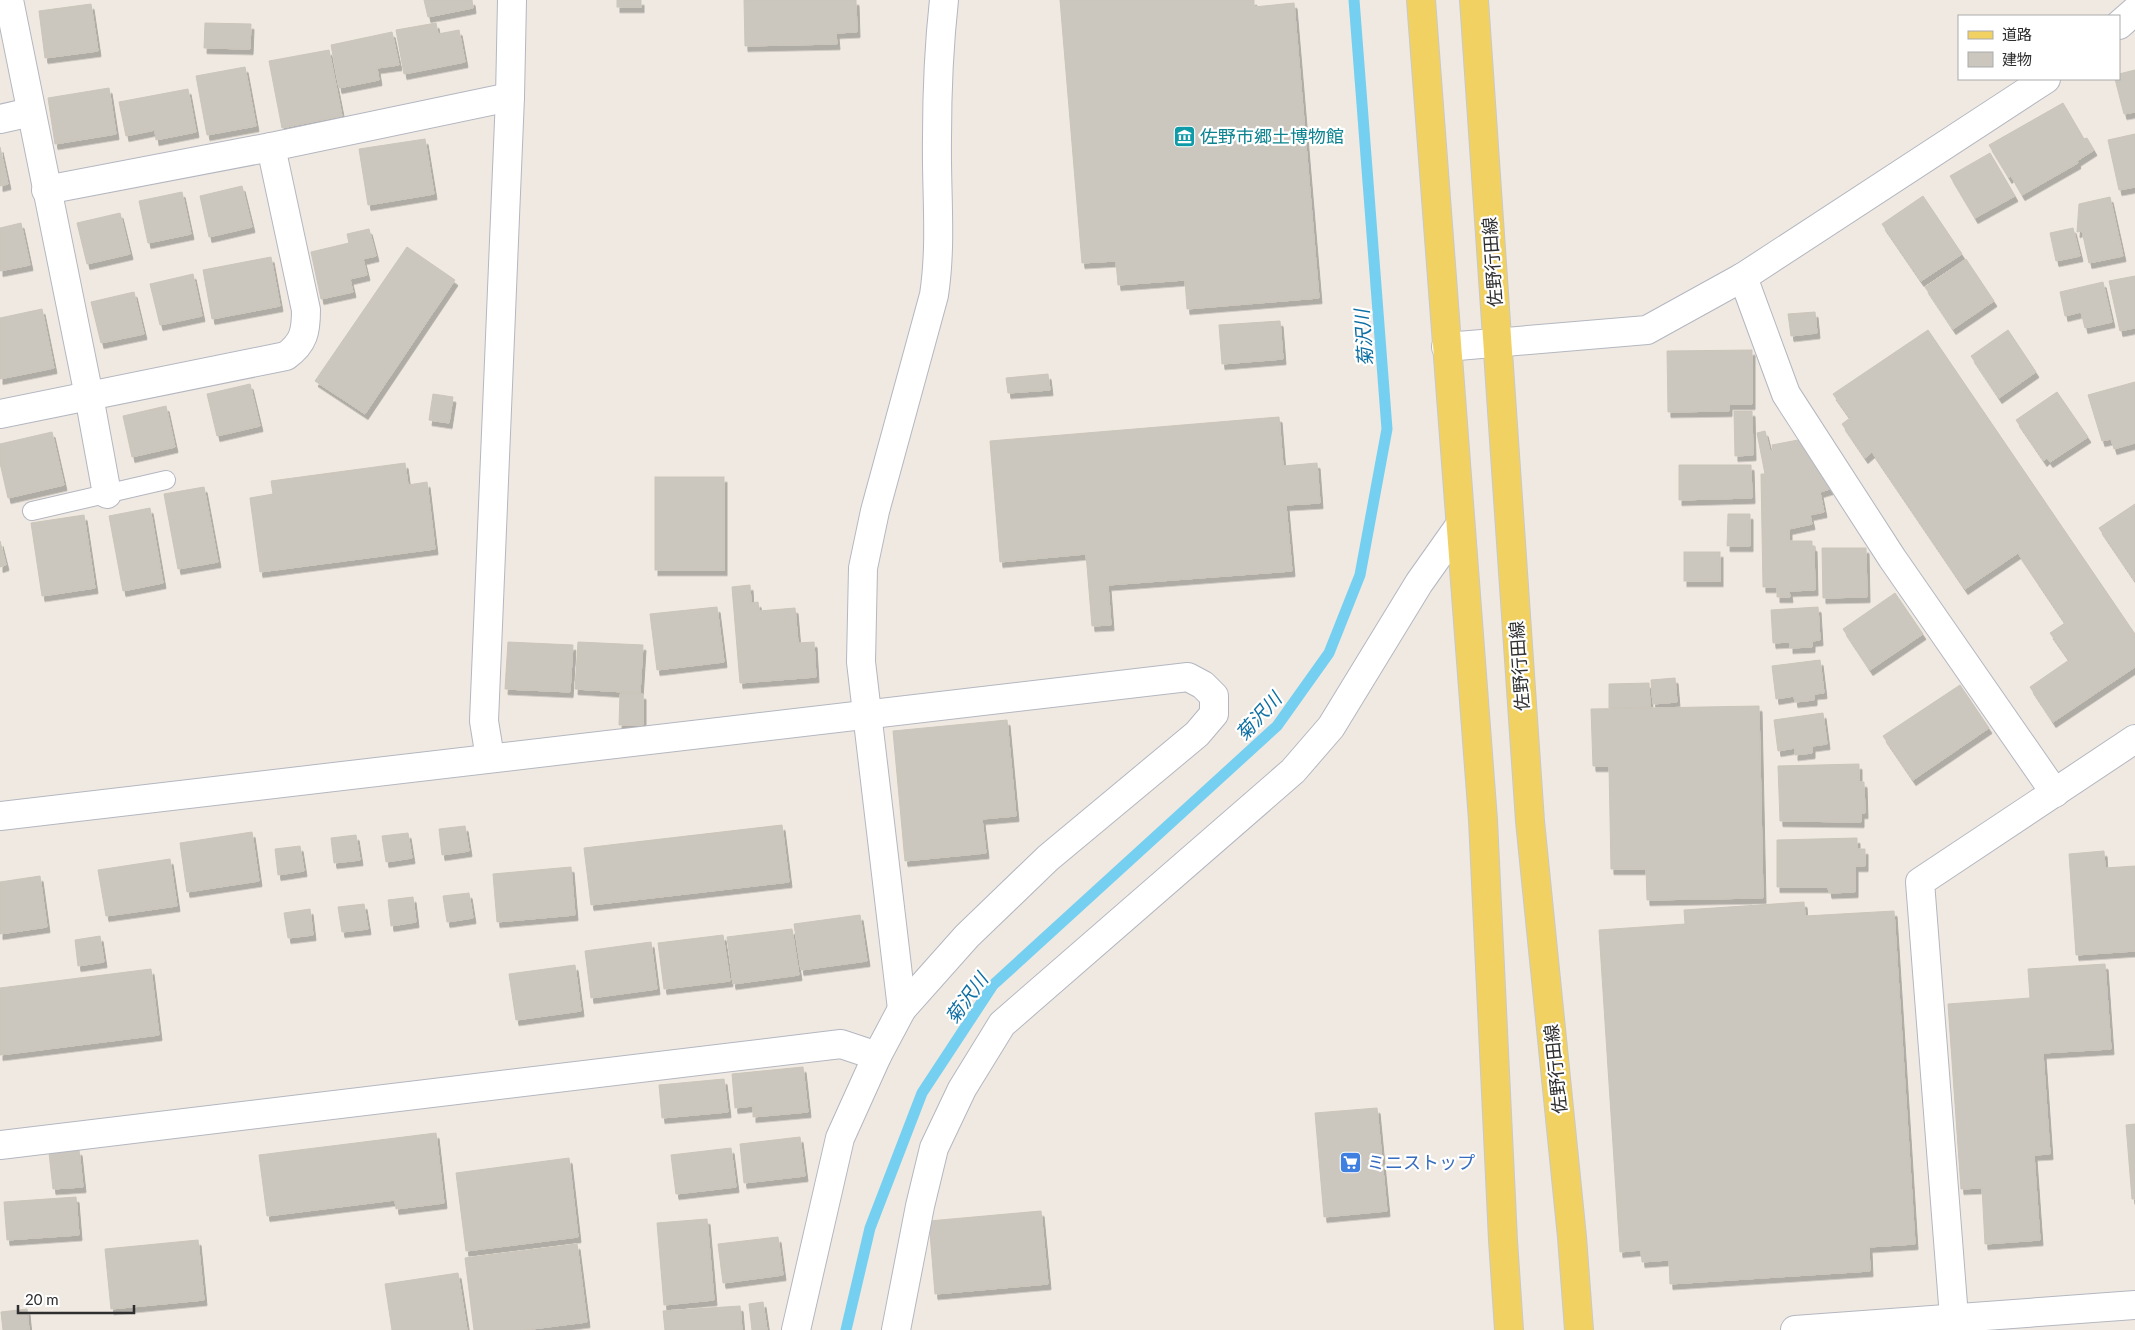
<svg xmlns="http://www.w3.org/2000/svg" width="2135" height="1330" font-family="Lato,'Noto Sans JP',sans-serif">
<defs>
<filter id="shadow"><feDropShadow dx="3" dy="5.5" stdDeviation="0" flood-color="#0004"/></filter>
</defs>
<rect width="100%" height="100%" fill="#efe9e1"/>
<g fill="none" stroke-linecap="round" stroke-linejoin="round">
<path stroke="#75cff0" stroke-width="11" d="M846 1330 870 1228 922 1093 993 985 1277 726 1329 653 1360 575 1387 429 1354 0"/>
</g>
<g fill="#cbc7bf" stroke="#cbc5ba" filter="url(#shadow)">
<path d="M424 0H472L473 8 428 17Z"/>
<rect x="617" y="0" width="24" height="7"/>
<path d="M744 0H856L857 32 836 33 837 44 745 46Z"/>
<path d="M1060 0H1254V7L1294 3 1319 298 1187 309 1185 280 1118 285 1116 261 1082 263Z"/>
<path d="M91 4 98 51 45 58 39 11Z"/>
<path d="M205 23 251 24 250 49 204 48Z"/>
<path d="M436 23 438 34 459 30 465 62 404 74 396 30Z"/>
<path d="M392 32 399 65 377 68 379 80 339 88 331 45Z"/>
<path d="M329 50 342 116 282 128 269 61Z"/>
<path d="M245 67 256 126 207 135 196 76Z"/>
<path d="M2135 70V112L2124 114 2115 79H2119V74Z"/>
<path d="M109 88 116 134 55 144 48 98Z"/>
<path d="M188 89 196 132 156 140 155 130 126 136 119 102Z"/>
<path d="M2063 103 2084 139 2087 138 2094 150 2077 161 2078 163 2022 195 2011 176 2009 178 1989 145Z"/>
<path d="M2135 134V187L2119 190 2108 140Z"/>
<path d="M425 139 434 194 368 205 359 149Z"/>
<path d="M0 147 8 184 0 186Z"/>
<path d="M1990 153 2015 196 1975 218 1950 176Z"/>
<path d="M242 186 252 227 209 237 200 196Z"/>
<path d="M182 192 191 234 148 243 139 201Z"/>
<path d="M1923 196 1962 254 1921 281 1882 224Z"/>
<path d="M2110 197 2123 256 2089 263 2082 231 2077 232 2079 204Z"/>
<path d="M120 213 130 254 87 264 77 223Z"/>
<path d="M21 223 30 265 0 271V228Z"/>
<path d="M2073 228 2080 256 2056 261 2050 233Z"/>
<path d="M369 229 376 256 363 259 367 275 350 279 353 292 321 299 311 252 349 243 347 234Z"/>
<path d="M407 247 455 280 365 414 315 381Z"/>
<path d="M271 257 280 306 212 319 203 270Z"/>
<path d="M1966 259 1994 301 1953 329 1925 287Z"/>
<path d="M193 274 202 316 160 325 150 284Z"/>
<path d="M2135 276V328L2120 331 2109 281Z"/>
<path d="M2103 282 2112 322 2085 328 2081 312 2065 316 2060 292Z"/>
<path d="M134 292 144 334 101 343 91 302Z"/>
<path d="M42 309 54 368 0 379V318Z"/>
<path d="M1815 312 1817 333 1791 336 1788 314Z"/>
<path d="M1280 321 1283 359 1222 364 1219 325Z"/>
<path d="M1928 330 2135 634V667L2053 722 2030 687 2069 660 2050 633 2065 623 2018 553 1965 589 1872 452 1865 458 1842 424 1850 418 1833 394Z"/>
<path d="M2008 330 2036 372 1999 398 1971 356Z"/>
<path d="M1752 350V404H1729V411L1668 412 1667 351Z"/>
<path d="M1048 374 1050 390 1008 393 1006 378Z"/>
<path d="M2135 382V443L2114 449 2111 439 2102 441 2088 395Z"/>
<path d="M250 384 260 426 217 436 207 394Z"/>
<path d="M2057 392 2088 437 2050 462 2047 458 2044 461 2016 420Z"/>
<path d="M433 394 453 397 449 423 429 420Z"/>
<path d="M166 406 175 447 132 457 123 416Z"/>
<path d="M1734 411H1752L1753 455 1735 456Z"/>
<path d="M1279 417 1283 466 1317 463 1320 503 1286 505 1292 571 1108 585 1111 625 1092 626 1086 554 1000 562 990 441Z"/>
<path d="M1765 431 1770 451 1773 450 1772 445 1798 440 1830 489 1820 492 1824 512 1810 515 1812 524 1789 529V541H1812V546H1814L1815 590 1789 591 1790 597H1777V587H1763L1761 474H1765L1757 433Z"/>
<path d="M52 432 64 485 8 498 0 463V444Z"/>
<path d="M405 463 408 485 427 482 435 549 260 572 250 498 273 494 271 481Z"/>
<path d="M1679 465H1751L1752 498 1679 500Z"/>
<rect x="655" y="477" width="69" height="93"/>
<path d="M204 487 218 562 178 569 164 494Z"/>
<path d="M2135 504V581L2099 528Z"/>
<path d="M150 508 163 583 123 591 109 516Z"/>
<path d="M1728 514H1750V546H1727Z"/>
<path d="M84 515 95 588 42 596 31 523Z"/>
<path d="M0 541 6 565 0 567Z"/>
<path d="M1822 548H1866L1867 597 1823 598Z"/>
<rect x="1684" y="552" width="36" height="29"/>
<path d="M750 585 751 603 758 602 759 611 795 608 798 643 814 642 816 677 740 683 732 587Z"/>
<path d="M1895 593 1923 634 1870 670 1843 629Z"/>
<path d="M717 607 724 662 657 670 650 614Z"/>
<path d="M1818 607 1820 640 1812 641V647L1790 648V642L1773 643 1771 610Z"/>
<path d="M508 642 573 645 570 692 505 689Z"/>
<path d="M578 642 643 645 640 693 575 689Z"/>
<path d="M1820 660 1824 693 1814 694V700L1795 702 1794 696 1776 699 1772 666Z"/>
<path d="M1675 678 1677 702 1653 704 1651 680Z"/>
<path d="M1649 683 1650 707 1609 708V684Z"/>
<path d="M1960 685 1989 728 1913 780 1883 736Z"/>
<path d="M620 694H643V725H619Z"/>
<path d="M1759 706 1763 898 1647 900 1646 869H1611L1609 766H1593L1591 709Z"/>
<path d="M1823 713 1827 744 1812 746V753L1795 755V748L1778 751 1774 720Z"/>
<path d="M1007 720 1016 816 982 819 986 853 905 861 893 731Z"/>
<path d="M1859 764V782H1864L1865 813H1861V822L1780 821 1778 766Z"/>
<path d="M782 825 789 882 591 905 584 848Z"/>
<path d="M465 826 469 851 442 855 439 829Z"/>
<path d="M252 832 259 881 187 892 180 843Z"/>
<path d="M408 833 412 858 386 862 382 836Z"/>
<path d="M356 835 360 860 334 863 331 838Z"/>
<path d="M1857 838V849H1865V866H1855V892L1829 893 1828 887H1777V840Z"/>
<path d="M300 846 304 871 278 875 275 849Z"/>
<path d="M2104 851 2105 868 2135 866V951L2076 955 2069 854Z"/>
<path d="M170 859 177 906 106 916 98 870Z"/>
<path d="M571 867 575 915 497 922 493 874Z"/>
<path d="M40 876 47 927 0 934V882Z"/>
<path d="M469 893 473 918 447 922 443 896Z"/>
<path d="M413 897 416 922 391 926 388 900Z"/>
<path d="M1804 902 1805 916 1894 911 1915 1244 1869 1247 1870 1271 1670 1284 1669 1260 1642 1262 1641 1250 1620 1252 1599 930 1685 924 1684 910Z"/>
<path d="M364 904 368 929 342 932 338 907Z"/>
<path d="M310 909 313 935 288 938 284 913Z"/>
<path d="M860 915 867 961 801 970 794 924Z"/>
<path d="M792 929 799 975 733 984 727 937Z"/>
<path d="M723 935 730 981 664 989 658 943Z"/>
<path d="M100 936 104 962 78 966 75 940Z"/>
<path d="M651 942 657 989 591 998 585 951Z"/>
<path d="M2105 964 2111 1049 2043 1053 2050 1154 2034 1155 2040 1240 1985 1244 1982 1188 1961 1189 1948 1004 2030 998 2028 969Z"/>
<path d="M575 965 581 1011 516 1020 509 974Z"/>
<path d="M151 969 159 1035 0 1055V988Z"/>
<path d="M803 1067 808 1112 753 1117V1106L735 1108 732 1074Z"/>
<path d="M724 1079 728 1112 662 1118 659 1085Z"/>
<path d="M1377 1108 1387 1211 1324 1217 1315 1113Z"/>
<path d="M2135 1124V1199H2132L2126 1125Z"/>
<path d="M436 1133 444 1203 396 1209 395 1200 267 1216 259 1155Z"/>
<path d="M800 1137 805 1176 744 1183 740 1144Z"/>
<path d="M731 1148 736 1187 676 1194 671 1155Z"/>
<path d="M79 1150 83 1187 53 1189 49 1153Z"/>
<path d="M569 1158 578 1237 466 1251 456 1173Z"/>
<path d="M76 1197 79 1235 7 1240 4 1202Z"/>
<path d="M1041 1211 1048 1284 935 1294 929 1221Z"/>
<path d="M707 1219 714 1300 664 1305 657 1223Z"/>
<path d="M778 1237 783 1275 723 1283 718 1244Z"/>
<path d="M198 1240 204 1300 111 1309 105 1249Z"/>
<path d="M577 1244 587 1322 524 1330H474L465 1258Z"/>
<path d="M458 1273 467 1330H392L385 1284Z"/>
<path d="M763 1302 767 1330H752L749 1304Z"/>
<path d="M740 1306 742 1330H665L663 1311Z"/>
<path d="M27 1309 29 1330H3L1 1312Z"/>
</g>
<g fill="none" stroke-linecap="round" stroke-linejoin="round">
<defs>
<path id="lane" d="M32 511 166 480"/>
<g id="street">
<path d="M9 0 89 396 107 494"/>
<path d="M2119 25 2135 11"/>
<path d="M0 119 31 112"/>
<path d="M46 190 271 147 510 97"/>
<path d="M1743 277 1786 394 1892 558 2055 793"/>
<path d="M1446 347 1647 330 1743 277 2046 79"/>
<path d="M0 414 286 356C304 343 306 331 306 310L271 147"/>
<path d="M490 758 484 721 510 97 512 0"/>
<path d="M0 816 1188 677 1203 685 1214 696V714L1197 734 1048 858 967 936 902 1009 877 1056 840 1138 796 1330"/>
<path d="M0 1145 841 1044 877 1056"/>
<path d="M896 1330 920 1206 934 1148 962 1089 1002 1024 1293 771 1331 727 1419 583 1460 525"/>
<path d="M1955 1330 1920 882 2135 739"/>
</g>
<g id="secondary">
<path d="M902 1009 861 662 863 568 875 511 934 295C942 242 936 191 937 138 937 92 939 45 944 0"/>
<path d="M1795 1330 2135 1305"/>
</g>
<g id="primary">
<path d="M1421 0 1483 820 1503 1240 1509 1330"/>
<path d="M1474 0 1530 821 1572 1237 1579 1330"/>
</g>
</defs>
<use href="#lane" stroke="#b4b7c1" stroke-width="20"/>
<use href="#street" stroke="#b4b7c1" stroke-width="30"/>
<use href="#secondary" stroke="#b4b7c1" stroke-width="30"/>
<use href="#primary" stroke="#c9c9c9" stroke-width="30"/>
<use href="#lane" stroke="#fff" stroke-width="18"/>
<use href="#street" stroke="#fff" stroke-width="28"/>
<use href="#secondary" stroke="#fff" stroke-width="28"/>
<use href="#primary" stroke="#f2d163" stroke-width="28"/>
</g>
<defs>
<symbol id="museum-square" viewBox="-11 -11 22 22"><rect x="-9" y="-9" width="18" height="18" rx="4" fill="#0f9aa8" stroke="#fff"/><path d="M0-6L6-3V-2H-6V-3ZM-5-1h2V3h-2ZM-1-1h2V3h-2ZM3-1h2V3H3ZM-6 4H6V6H-6Z" fill="#fff"/></symbol>
<symbol id="supermarket-square" viewBox="-11 -11 22 22"><rect x="-9" y="-9" width="18" height="18" rx="4" fill="#3f7fe0" stroke="#fff"/><path d="M-6-5.5h2.5l.6 2H6L4.5 2H-2.5L-4.4-4H-6ZM-1.5 3.2a1.3 1.3 0 1 0 .1 0ZM3 3.2a1.3 1.3 0 1 0 .1 0Z" fill="#fff"/></symbol>
</defs>
<g fill-rule="evenodd">
<use href="#museum-square" x="1172" y="124" width="25" height="25"/>
<use href="#supermarket-square" x="1338" y="1150" width="25" height="25"/>
</g>
<g text-anchor="middle" dominant-baseline="central" stroke-width="4.5" stroke-linejoin="round" paint-order="stroke">
<g font-size="18" fill="#0d838f" stroke="#fff" text-anchor="start">
<text x="1200" y="136">佐野市郷土博物館</text>
</g>
<g font-size="18" fill="#2e2e2e" stroke="#fff">
<text transform="translate(1492 262) rotate(-94)">佐野行田線</text>
<text transform="translate(1519 666) rotate(-94)">佐野行田線</text>
<text transform="translate(1555 1069) rotate(-96)">佐野行田線</text>
</g>
<g font-size="18" fill="#366cbe" stroke="#fff" text-anchor="start">
<text x="1367" y="1162">ミニストップ</text>
</g>
<g font-size="19" font-style="italic" fill="#0d6fa3" stroke="#fff">
<text transform="translate(1363 338) rotate(-94)">菊沢川</text>
<text transform="translate(1258 716) rotate(-48)">菊沢川</text>
<text transform="translate(966 998) rotate(-54)">菊沢川</text>
</g>
</g>
<rect x="1958" y="15" width="162" height="65" fill="#ffffff" stroke="#ababab"/>
<rect x="1968" y="31" width="25" height="8" fill="#f2d163" stroke="#ababab"/>
<text x="2002" y="40" font-size="15" fill="#2e2e2e">道路</text>
<rect x="1968" y="52" width="25" height="15" fill="#cbc7bf" stroke="#ababab"/>
<text x="2002" y="65" font-size="15" fill="#2e2e2e">建物</text>
<path d="M18 1305v8h116v-8" fill="none" stroke="#2e2e2e" stroke-width="2.5"/>
<text x="25" y="1305" font-size="15" fill="#2e2e2e" stroke="#ffffff" stroke-width="4" paint-order="stroke">20 m</text>
</svg>
